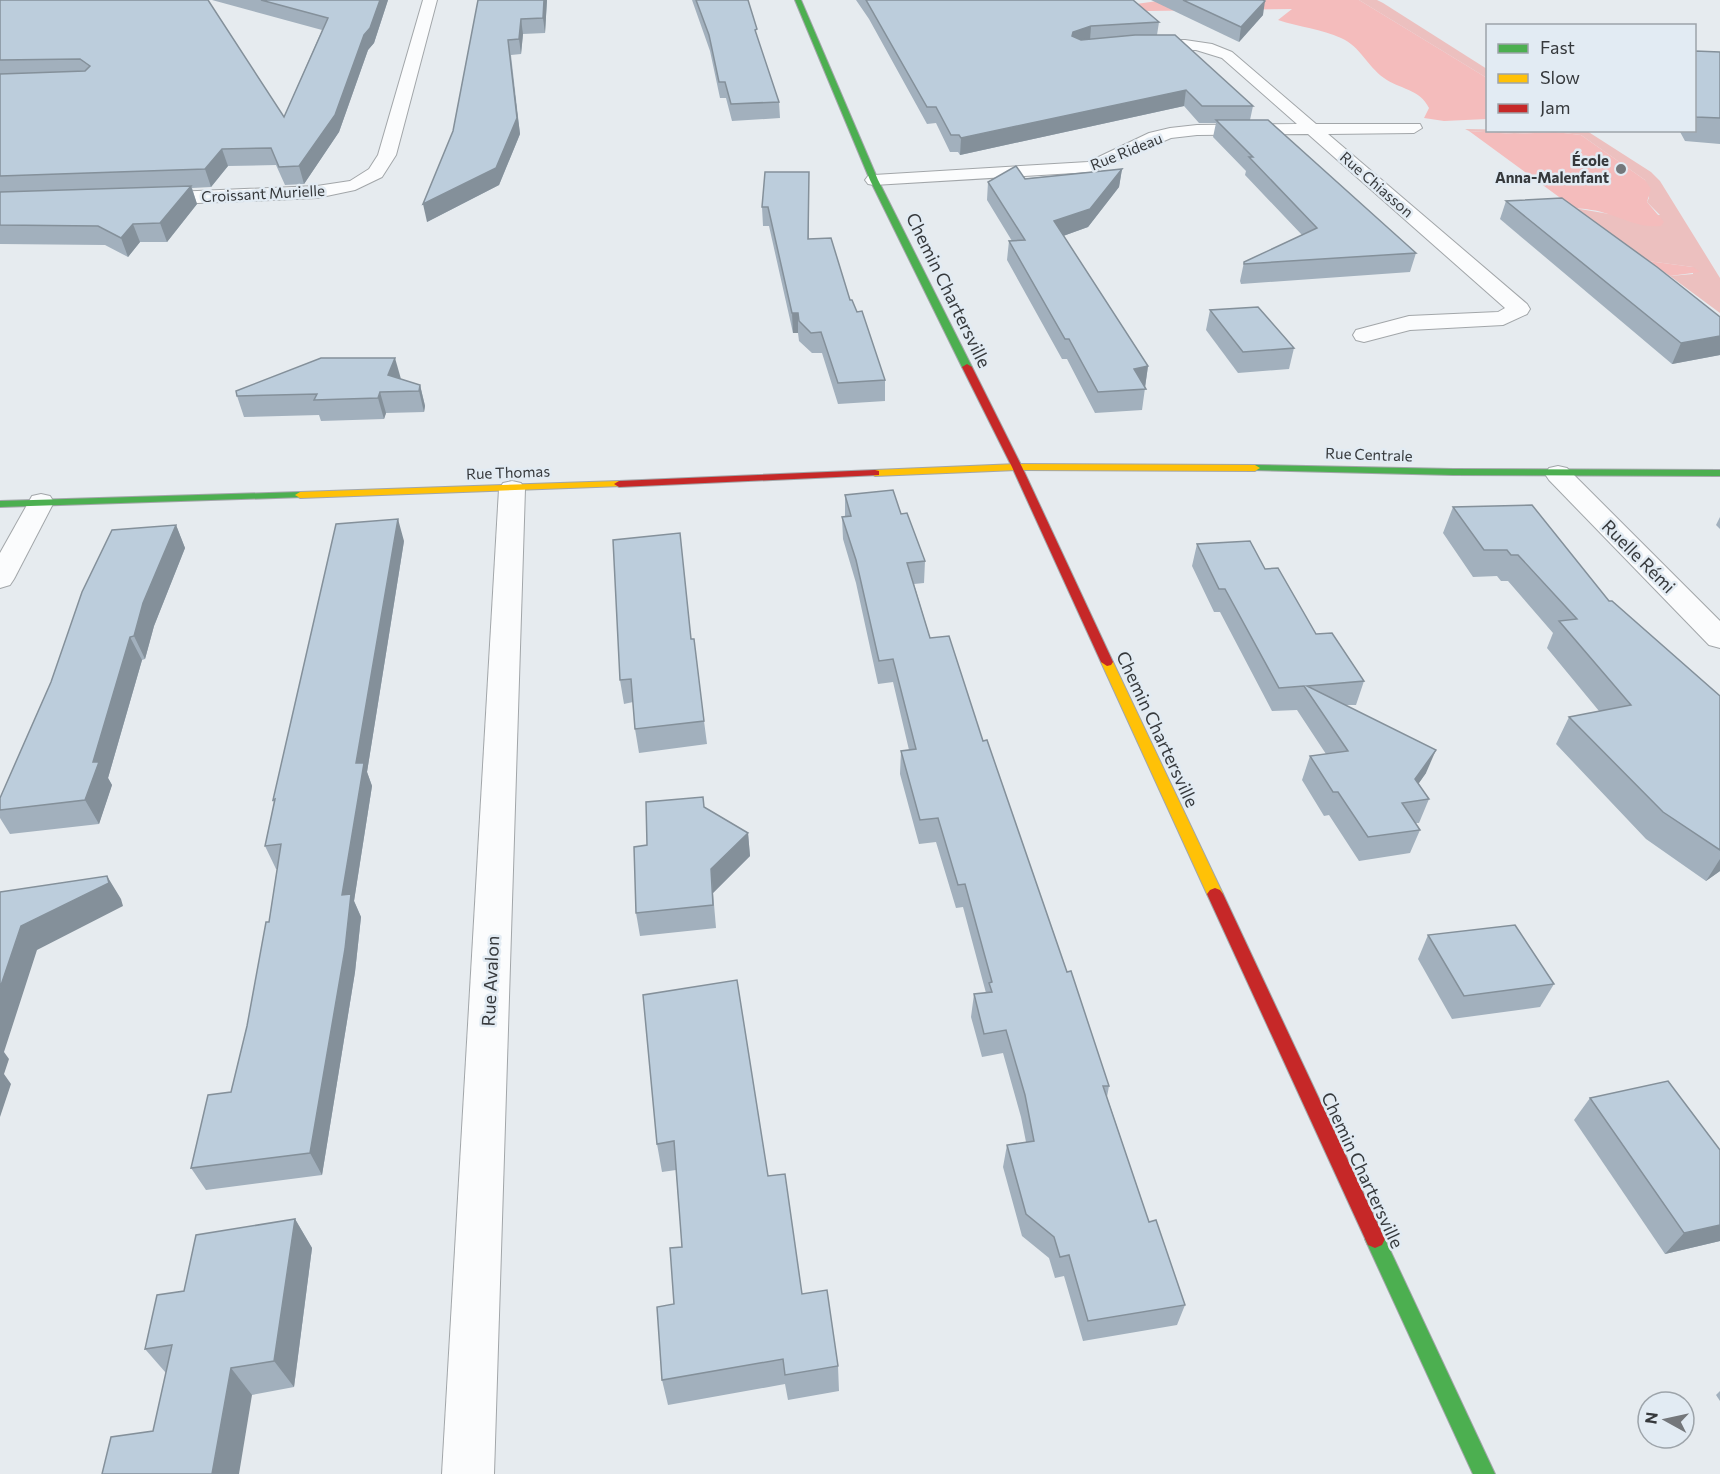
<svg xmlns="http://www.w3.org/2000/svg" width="1720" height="1474" font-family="Commissioner,sans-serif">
<rect width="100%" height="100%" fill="#e6ebef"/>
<g fill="#ecc0bf">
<path d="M1359 0H1377L1383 3 1487 69V78Z"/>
<path d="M1465 129 1587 131 1651 172 1660 181 1720 278V313L1670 276 1693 274V267L1648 261 1574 208 1609 214 1660 215 1647 202 1649 198 1645 180 1581 135 1555 132 1514 134 1469 131Z"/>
</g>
<g fill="#f4bcbc">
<path d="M1165 0H1359L1487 78V119L1444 121 1424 118 1429 108C1420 89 1399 89 1384 78 1367 66 1361 47 1341 38 1322 29 1299 27 1278 20L1292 9 1078 12Z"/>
<path d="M1469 131 1514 134 1555 132 1581 135 1645 180 1651 189 1647 202 1664 222 1661 226C1641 228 1627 220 1608 214 1597 210 1586 209 1574 208Z"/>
<path d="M1648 261 1693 267 1700 272 1670 276Z"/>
</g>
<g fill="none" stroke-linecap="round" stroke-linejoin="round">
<defs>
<g id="street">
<path d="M423 0H437L396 155 382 177 355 190 317 198 150 205 143 203 141 199 143 195 150 193 317 186 350 181 369 169 378 155Z"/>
<path d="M1185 40 1212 44 1232 52 1316 124H1420L1422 128 1414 133 1328 134 1527 304 1530 309 1527 314 1503 325 1410 330 1364 342 1356 340 1353 335 1356 330 1409 316 1498 312 1505 308 1308 134 1197 135 1171 138 1091 172 874 185 868 184 865 180 868 176 874 175 1088 162 1149 133 1170 128 1197 125 1297 124 1222 58 1196 50 1141 49 1134 45 1141 41Z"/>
<path d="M1558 466 1567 468 1720 621V648L1709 645 1549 480 1545 474 1549 468Z"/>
<path d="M512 481 521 483 525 489 494 1474H442L499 489 503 483Z"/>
<path d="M41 494 50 496 54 502 14 579 10 585 0 588V553L32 496Z"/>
</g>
<g id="fast">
<path d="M795 0H801L878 180 972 367 970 369 962 367 870 180Z"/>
<path d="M1255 465 1453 469 1720 470V476L1453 475 1251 470 1250 468Z"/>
<path d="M300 492 305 495 304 497 0 507V501Z"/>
<path d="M1375 1230 1382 1233 1495 1474H1473L1365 1239 1368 1233Z"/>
</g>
<g id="slow">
<path d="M1017 464 1255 465 1260 468 1255 471 1017 470 875 476 870 473 875 470Z"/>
<path d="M619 481 624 484 623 486 300 498 295 495 300 492Z"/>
<path d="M1107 658 1113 662 1223 894 1220 898 1215 900 1210 898 1207 894 1101 662Z"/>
</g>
<g id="jam">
<path d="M967 364 972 367 1022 467 1113 662 1111 665 1107 666 1101 662 1012 467 962 367Z"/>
<path d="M875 470 879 471V475L619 487 614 484 619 481Z"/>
<path d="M1215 888 1220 890 1223 894 1382 1233 1385 1239 1382 1245 1375 1248 1368 1245 1207 894 1210 890Z"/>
</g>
</defs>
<use href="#street" stroke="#a2a6a9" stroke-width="2"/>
<use href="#fast" stroke="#a2a6a9" stroke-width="2"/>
<use href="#slow" stroke="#a2a6a9" stroke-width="2"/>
<use href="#jam" stroke="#a2a6a9" stroke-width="2"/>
<use href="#street" fill="#fbfcfd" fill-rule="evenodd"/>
<use href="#fast" fill="#4caf50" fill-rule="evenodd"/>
<use href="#slow" fill="#ffc107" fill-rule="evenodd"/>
<use href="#jam" fill="#c62828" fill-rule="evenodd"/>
</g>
<g fill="#a2b0bd">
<path d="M0 0 284 117 322 30 212 0H388L374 43 368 50 339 132 304 184 285 185 276 165 228 166 211 187 192 188 197 204 167 242H140L128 257 105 245 0 244Z"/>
<path d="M478 0H547L545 33 523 34 521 54 511 55 520 134 499 185 427 222 453 131Z"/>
<path d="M692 0H748L757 37 779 102 780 118 732 121 726 98H720L710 51Z"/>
<path d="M856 0H1133L1159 22 1157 35 1253 106 1250 120 1416 253 1410 272 1241 284 1240 281 1244 262 1302 235 1245 175 1246 171 1213 137 1216 123H1199L1184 106 960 155 958 152H950L936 123 927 124 869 19Z"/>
<path d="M1151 0H1263V15L1239 42Z"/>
<path d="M1695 51 1720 52V144L1685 141 1679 130H1695Z"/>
<path d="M1122 169 1119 187 1088 227 1063 236 1148 366 1142 410 1095 413 1067 359H1062L1007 260 1009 241H1012L987 200 988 182Z"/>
<path d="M809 172V239L850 300 857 312 885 380V401L838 404 822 353H812L799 341 798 333H793L769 226H763L762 207Z"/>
<path d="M1506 201 1720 317V355L1672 364 1500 219Z"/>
<path d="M1210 310 1294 348 1289 369 1238 373 1206 330Z"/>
<path d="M401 379 420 385 425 406 424 412 386 413 384 419 321 421 319 415 244 417 237 396Z"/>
<path d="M845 495 901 514 925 561 924 583 914 584 930 638 983 741 1067 972 1109 1086 1107 1097 1149 1222 1185 1305 1177 1325 1083 1341 1064 1276 1055 1278 1049 1258 1022 1236 1003 1167 1007 1145 1026 1142 1021 1117 1003 1053 982 1057 971 1017 974 994 986 993 963 907 956 908 936 842 919 844 900 774 901 751 909 750 893 682 878 684 856 583 843 539 842 517H845Z"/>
<path d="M1453 507 1609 601 1720 696V871L1706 881 1646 839 1556 744 1569 717 1599 711 1547 648 1553 633 1508 581H1501L1497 576 1473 577 1443 533Z"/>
<path d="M1720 517V529L1716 525Z"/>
<path d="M176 525 185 548 154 626 145 659 142 660 108 778 112 785 99 824 10 834 0 818V798Z"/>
<path d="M404 541 367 772 372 786 354 901 361 917 355 972 322 1175 206 1190 191 1168 231 1092 247 1026 269 922 277 869H276L265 846 274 803 273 800Z"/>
<path d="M1197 544 1265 569 1316 634 1364 681 1356 705H1346L1426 773 1418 784 1429 799 1419 823H1416L1420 830 1410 853 1359 861 1329 815 1324 816 1302 780 1310 756 1326 754 1297 710 1272 711 1220 612H1214L1192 566Z"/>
<path d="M691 639 704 721 707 744 639 753 635 729 633 702 624 704 620 680Z"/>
<path d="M705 808 748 833 750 856 713 893 716 928 640 936 636 913 647 845Z"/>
<path d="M1428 935 1554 984 1540 1007 1452 1019 1418 959Z"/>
<path d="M643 995 768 1176 802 1294 838 1366 839 1391 788 1400 785 1384 668 1405 662 1380 682 1247 676 1170 662 1172 657 1144Z"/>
<path d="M1590 1098 1720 1241 1665 1254 1574 1120Z"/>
<path d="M295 1219 312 1248 294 1387 252 1395 153 1431 166 1373 145 1349 184 1291Z"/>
<path d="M1720 1391V1401L1716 1395Z"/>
</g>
<g fill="#84909a">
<path d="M380 0H388L374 43 368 50 339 132 304 184 299 166 364 35Z"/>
<path d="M544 0H547L545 33 543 18Z"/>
<path d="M1265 1 1263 15 1239 42 1241 27Z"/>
<path d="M521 19 523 34 521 54 519 39Z"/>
<path d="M1091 26 1090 41 1071 47 1073 32Z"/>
<path d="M508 40 520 134 499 185 427 222 423 204Z"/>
<path d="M1186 90 1184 106 960 155 961 138Z"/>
<path d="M222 149 228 166 211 187 205 169Z"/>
<path d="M1122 169 1119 187 1088 227 1052 240 1054 221Z"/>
<path d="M191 186 197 204 167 242 160 223Z"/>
<path d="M133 224 140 242 128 257 121 238Z"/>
<path d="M792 313H798V333H793Z"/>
<path d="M1720 336V355L1672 364 1681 343Z"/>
<path d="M395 358 401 379 388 375Z"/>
<path d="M1148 366 1145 387 1134 369Z"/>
<path d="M420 385 425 406 424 412 419 391Z"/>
<path d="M380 392 386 413 384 419 378 398Z"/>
<path d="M398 519 404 541 367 772 372 786 354 901 361 917 355 972 322 1175 310 1153 342 895 356 763Z"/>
<path d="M176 525 185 548 154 626 145 659 134 636 143 603Z"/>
<path d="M130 637 142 660 108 778 112 785 99 824 85 800 93 762Z"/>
<path d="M1436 750 1426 773 1405 803 1415 779Z"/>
<path d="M748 833 750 856 713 893 716 928 711 869Z"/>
<path d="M1720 859V871L1706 881Z"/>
<path d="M107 876 121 899 123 906 37 950 4 1052 9 1059 4 1074 11 1084 0 1117V988L21 926Z"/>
<path d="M295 1219 312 1248 294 1387 274 1361Z"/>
<path d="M1720 1225V1241L1665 1254 1684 1233Z"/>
<path d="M231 1368 252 1395 239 1474H212Z"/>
</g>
<g fill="#bccddc" stroke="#84909a" stroke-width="1.5">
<path d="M0 0H208L284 117 328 18 261 0H380L370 28 364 35 335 115 299 166 279 167 271 148 222 149 205 169 0 176V74L85 71 90 66 80 59 0 60Z"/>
<path d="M478 0H544L543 18 521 19 519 39 508 40 517 118 496 168 423 204 453 131Z"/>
<path d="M696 0H748L757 29 755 30 779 102 731 104 725 82H719L709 35Z"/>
<path d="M866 0H1133L1159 22 1091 26 1073 32 1072 36 1081 40 1135 35H1175L1253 106H1202L1186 90 961 138 959 135H951L936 107H927Z"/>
<path d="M1183 0H1263L1265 1 1241 27Z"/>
<path d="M1695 51 1720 52V118L1696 117 1695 115Z"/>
<path d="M1216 120H1268L1416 253 1244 264V262L1317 228 1249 157H1253Z"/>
<path d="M1016 166 1025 179 1122 169 1090 209 1054 221 1148 366 1134 369 1146 389 1098 392 1069 339H1065L1009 241 1025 240 988 182Z"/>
<path d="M765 172H809L808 239 831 238 850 300H852L857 312 862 311 885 380 838 383 821 332 811 333 799 321 798 313H792L768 207H762Z"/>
<path d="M191 186 160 223 133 224 121 238 98 226 0 225V192Z"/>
<path d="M1562 198 1657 267 1720 317V336L1681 343 1506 201Z"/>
<path d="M1258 307 1294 348 1243 352 1210 310Z"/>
<path d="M321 358H395L388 375 420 385 419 391 380 392 378 398 314 400 317 394 237 396 236 391Z"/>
<path d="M893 490 901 514 907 513 925 561 907 563 930 638 949 636 983 741 987 740 1067 972 1071 971 1109 1086H1103L1149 1222 1156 1220 1185 1305 1088 1321 1069 1255 1060 1257 1054 1237 1026 1214 1007 1145 1034 1141 1025 1095 1006 1030 984 1034 974 994 992 992 989 983 992 982 965 884 958 885 938 818 920 820 901 751 916 749 893 659 879 661 856 560 842 517 851 516 845 495Z"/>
<path d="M1532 505 1609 601H1612L1720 696V850L1663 812 1569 717 1631 705 1559 621 1577 619 1518 555H1511L1507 550H1484L1453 507Z"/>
<path d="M398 519 356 763H364L342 895 351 894 345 949 310 1153 191 1168 208 1095 231 1092 247 1026 266 922H269L281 844 265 846 275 799 273 800 336 524Z"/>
<path d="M176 525 143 603 134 636 130 637 93 762H99L85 800 0 810V798L51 682 82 592 112 530Z"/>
<path d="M680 533 691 639H694L704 721 635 729 631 679 620 680 613 540Z"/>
<path d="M1250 541 1265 569 1278 568 1316 634 1332 633 1364 681 1307 686 1436 750 1415 779 1429 799 1402 803 1420 830 1368 837 1338 792H1333L1310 756 1348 751 1304 686 1279 688 1225 589H1219L1197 544Z"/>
<path d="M703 797 704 807 748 833 711 869 713 905 636 913 634 847 647 845 646 802Z"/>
<path d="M107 876 109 883 21 926 0 988V892Z"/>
<path d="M1515 925 1554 984 1464 996 1428 935Z"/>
<path d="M737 980 768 1176 785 1174 802 1294 827 1290 838 1366 785 1375 783 1359 662 1380 657 1307 674 1304 670 1248 682 1247 674 1141 657 1144 643 995Z"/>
<path d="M1668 1081 1720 1150V1225L1684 1233 1590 1098Z"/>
<path d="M295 1219 274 1361 231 1368 212 1474H102L111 1437 153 1431 172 1345 145 1349 157 1295 184 1291 196 1235Z"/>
</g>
<circle fill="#74777b" stroke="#e2ebf3" stroke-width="2" cx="1621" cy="169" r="6"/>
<g text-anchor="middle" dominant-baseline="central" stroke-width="5" stroke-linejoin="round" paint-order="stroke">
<g font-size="15" fill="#36393c" stroke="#e2ebf3">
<text transform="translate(1126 151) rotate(-22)">Rue Rideau</text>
<text transform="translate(1377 184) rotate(41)">Rue Chiasson</text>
<text transform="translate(263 193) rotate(-3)">Croissant Murielle</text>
<text transform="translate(1369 454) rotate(2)">Rue Centrale</text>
<text transform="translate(508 472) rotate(-2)">Rue Thomas</text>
</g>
<g font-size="15" font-weight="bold" fill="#36393c" stroke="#e2ebf3" text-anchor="end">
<text x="1609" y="160">École<tspan x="1609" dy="17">Anna-Malenfant</tspan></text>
</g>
<g font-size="18" fill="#36393c" stroke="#e2ebf3">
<text transform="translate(949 290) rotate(64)">Chemin Chartersville</text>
<text transform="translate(1639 556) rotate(45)">Ruelle Rémi</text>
<text transform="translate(1158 729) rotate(65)">Chemin Chartersville</text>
<text transform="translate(490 981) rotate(-87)">Rue Avalon</text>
<text transform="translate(1363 1170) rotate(65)">Chemin Chartersville</text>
</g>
</g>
<rect x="1486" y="24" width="210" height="108" fill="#e2ebf3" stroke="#9da4aa" stroke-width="1.5"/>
<rect x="1498" y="44" width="30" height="9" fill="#4caf50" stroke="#9da4aa" stroke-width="1.5"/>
<text x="1540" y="54" font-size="18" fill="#36393c">Fast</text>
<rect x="1498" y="74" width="30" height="9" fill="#ffc107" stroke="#9da4aa" stroke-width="1.5"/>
<text x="1540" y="84" font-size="18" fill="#36393c">Slow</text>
<rect x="1498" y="104" width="30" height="9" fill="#c62828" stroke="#9da4aa" stroke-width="1.5"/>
<text x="1540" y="114" font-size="18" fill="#36393c">Jam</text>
<g transform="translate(1666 1420) rotate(278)"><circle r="28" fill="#e2ebf3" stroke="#9da4aa" stroke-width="1.5"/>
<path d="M0-4.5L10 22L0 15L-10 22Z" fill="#74777b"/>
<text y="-9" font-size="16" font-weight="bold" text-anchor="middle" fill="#36393c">N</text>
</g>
</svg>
